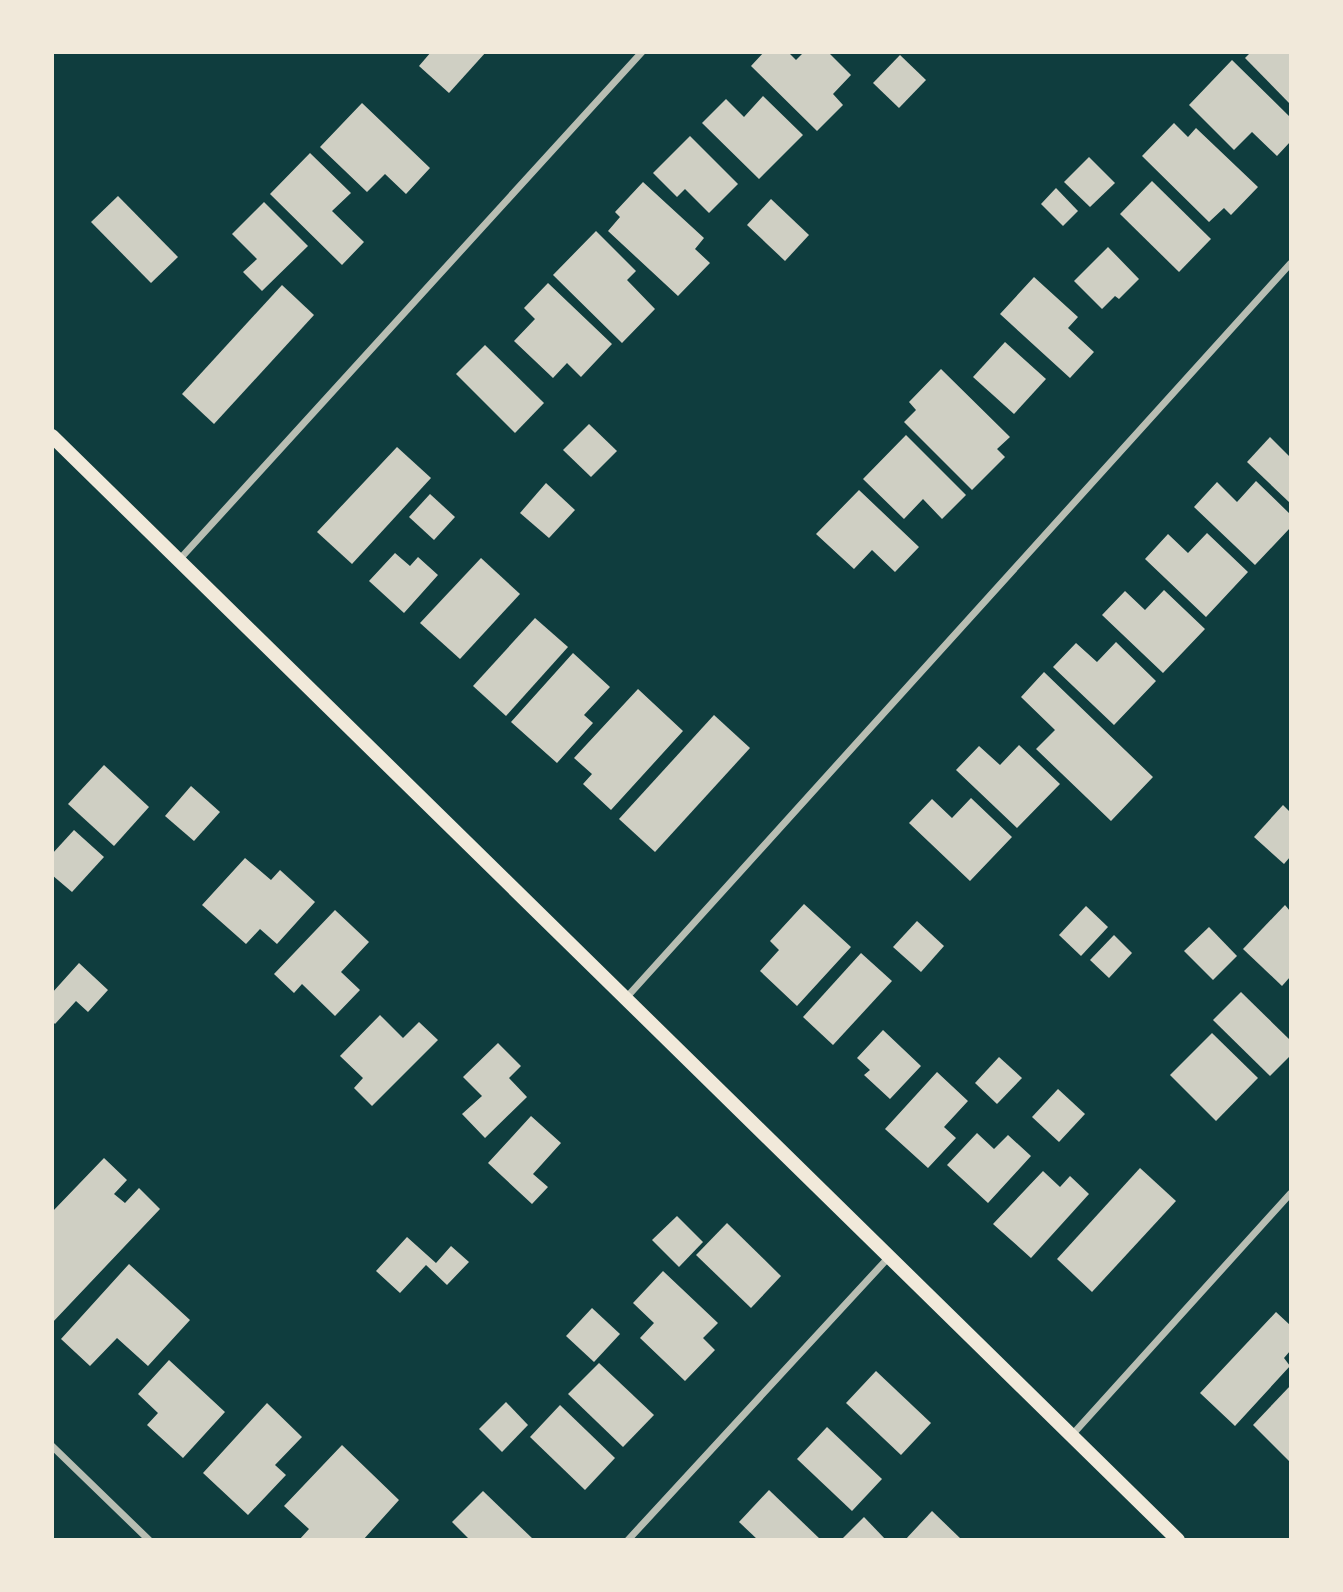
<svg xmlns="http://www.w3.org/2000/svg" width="1343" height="1592" font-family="Lato,sans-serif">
<rect width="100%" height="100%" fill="#0f3d3e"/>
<g fill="#cfcfc3">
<path d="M431 52H486L449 93 419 66Z"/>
<path d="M764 52H788L796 60 804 52H828L851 75 833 94 843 105 817 131 751 66Z"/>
<path d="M1251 52H1290V104L1245 58Z"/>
<path d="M900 55 926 80 899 108 873 83Z"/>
<path d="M1232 60 1290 117V142L1277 156 1252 132 1234 150 1189 105Z"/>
<path d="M763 96 803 135 759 179 702 123 726 99 744 117Z"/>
<path d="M362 103 430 168 406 194 385 174 367 192 320 147Z"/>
<path d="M1174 123 1188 137 1196 128 1258 187 1231 215 1224 208 1209 222 1142 156Z"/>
<path d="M690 136 738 184 709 213 685 189 677 197 653 173Z"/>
<path d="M310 153 351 193 332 211 364 242 342 265 270 194Z"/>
<path d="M1089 157 1115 183 1090 207 1064 182Z"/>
<path d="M1152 181 1211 239 1179 272 1120 214Z"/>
<path d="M643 182 704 238 695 249 710 263 678 296 608 231 620 217 615 212Z"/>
<path d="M1056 188 1078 211 1063 226 1041 204Z"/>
<path d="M118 196 178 257 151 283 91 222Z"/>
<path d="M771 199 809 235 785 261 747 225Z"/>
<path d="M264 202 308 246 262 291 243 272 257 259 232 234Z"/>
<path d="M596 231 636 271 627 280 655 309 622 343 553 275Z"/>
<path d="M1108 247 1139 279 1119 299 1115 296 1102 309 1074 281Z"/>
<path d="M1034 277 1078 317 1068 328 1094 352 1070 378 1000 314Z"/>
<path d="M548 283 612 344 581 377 567 363 553 378 514 341 535 319 524 308Z"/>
<path d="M282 285 314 315 214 424 182 394Z"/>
<path d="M1005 342 1046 379 1014 414 973 377Z"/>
<path d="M485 345 544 403 515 433 456 374Z"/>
<path d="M941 369 1010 437 997 449 1005 457 972 490 904 422 916 410 909 402Z"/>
<path d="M589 424 617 451 591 477 563 450Z"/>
<path d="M906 435 966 495 942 519 923 499 904 519 863 479Z"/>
<path d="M1270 437 1290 457V503L1247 462Z"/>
<path d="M397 447 431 478 352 564 317 532Z"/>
<path d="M1256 481 1290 514V528L1255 565 1194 507 1217 482 1237 502Z"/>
<path d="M546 483 575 510 549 538 520 513Z"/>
<path d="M859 490 919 547 895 572 872 550 854 569 816 534Z"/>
<path d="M430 494 455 517 434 540 409 517Z"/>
<path d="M1207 533 1248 572 1206 617 1145 559 1168 534 1188 553Z"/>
<path d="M395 553 410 566 418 557 438 575 404 613 369 581Z"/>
<path d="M481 558 520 594 460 659 420 623Z"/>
<path d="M1164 590 1205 629 1163 673 1102 615 1125 591 1145 610Z"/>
<path d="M535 618 568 647 506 716 473 686Z"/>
<path d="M1116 642 1156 681 1114 725 1053 667 1076 643 1097 662Z"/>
<path d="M573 653 610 687 584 715 593 723 557 763 511 722Z"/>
<path d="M1044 672 1153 777 1111 821 1036 749 1055 730 1021 697Z"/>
<path d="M638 689 683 731 611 810 583 784 592 774 574 758Z"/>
<path d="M714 715 750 748 655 852 619 819Z"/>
<path d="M1019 745 1060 784 1017 828 956 770 979 746 1000 765Z"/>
<path d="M104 765 149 807 114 846 68 804Z"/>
<path d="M191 786 220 812 194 841 165 816Z"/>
<path d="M971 798 1012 837 970 881 909 823 932 799 952 818Z"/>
<path d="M1283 805 1290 812V857L1284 864 1254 837Z"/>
<path d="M74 830 104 857 72 892 52 875V854Z"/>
<path d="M245 858 271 880 280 870 315 902 277 944 260 929 246 944 202 905Z"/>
<path d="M804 904 851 947 797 1006 760 971 779 950 770 941Z"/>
<path d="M1285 905 1290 911V977L1282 986 1243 949Z"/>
<path d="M1086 906 1108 927 1081 956 1059 935Z"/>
<path d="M335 910 369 942 341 972 360 990 335 1016 302 984 294 993 274 974Z"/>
<path d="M917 921 944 946 921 972 893 947Z"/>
<path d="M1209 927 1237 956 1213 980 1184 951Z"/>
<path d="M1114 935 1132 953 1109 978 1090 960Z"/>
<path d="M861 953 892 981 833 1045 803 1017Z"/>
<path d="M79 963 108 990 88 1012 76 1001 55 1024 52 1021V993Z"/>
<path d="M1241 992 1290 1040V1056L1270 1076 1213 1020Z"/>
<path d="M380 1015 403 1038 419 1022 438 1040 372 1106 354 1088 363 1078 340 1056Z"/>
<path d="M883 1030 921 1066 890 1099 864 1075 870 1070 857 1058Z"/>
<path d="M1212 1033 1258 1078 1216 1121 1170 1075Z"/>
<path d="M498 1043 521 1066 509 1078 527 1097 485 1138 462 1114 482 1096 463 1077Z"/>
<path d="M999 1057 1022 1078 997 1104 975 1083Z"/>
<path d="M937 1072 968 1101 944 1127 956 1138 928 1168 885 1129Z"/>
<path d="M1058 1089 1085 1114 1059 1142 1032 1117Z"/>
<path d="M531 1116 561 1143 533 1174 548 1187 532 1204 488 1163Z"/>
<path d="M977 1133 994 1149 1008 1135 1031 1156 988 1203 947 1165Z"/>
<path d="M104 1158 127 1180 114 1194 125 1203 139 1188 160 1209 52 1323V1212Z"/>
<path d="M1140 1168 1176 1201 1092 1292 1057 1259Z"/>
<path d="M1043 1171 1060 1187 1070 1176 1089 1194 1031 1258 993 1224Z"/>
<path d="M677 1216 703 1242 679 1267 652 1240Z"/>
<path d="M727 1223 781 1276 751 1308 696 1255Z"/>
<path d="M407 1237 436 1263 451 1246 469 1262 447 1285 426 1265 400 1293 376 1271Z"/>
<path d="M129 1264 190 1320 148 1366 117 1338 90 1366 61 1339Z"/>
<path d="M663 1271 718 1323 703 1338 715 1350 685 1381 640 1338 654 1323 633 1303Z"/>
<path d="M592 1308 620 1334 594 1362 566 1336Z"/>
<path d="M1276 1312 1290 1325V1351L1284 1358 1290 1366 1235 1426 1200 1393Z"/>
<path d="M169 1360 225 1412 183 1458 147 1425 158 1413 138 1394Z"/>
<path d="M599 1363 654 1415 623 1447 568 1394Z"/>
<path d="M876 1371 931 1423 901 1455 846 1403Z"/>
<path d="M1290 1386V1462L1253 1425Z"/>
<path d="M506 1402 528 1425 502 1452 479 1429Z"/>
<path d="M267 1403 302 1437 275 1465 286 1475 248 1515 203 1473Z"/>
<path d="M560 1405 615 1458 585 1490 530 1437Z"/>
<path d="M827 1427 882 1479 852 1511 797 1459Z"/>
<path d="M342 1445 399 1500 363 1540H299L309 1529 284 1506Z"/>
<path d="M769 1490 821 1540H758L739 1522Z"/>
<path d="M483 1491 534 1540H470L452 1522Z"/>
<path d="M932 1511 962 1540H905Z"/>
<path d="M864 1517 886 1540H841Z"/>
</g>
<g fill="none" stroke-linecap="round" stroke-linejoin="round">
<g stroke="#b8beb3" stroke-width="7">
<path d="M179 560 642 52"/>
<path d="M626 998 1290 264"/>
<path d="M1072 1435 1290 1194"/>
<path d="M52 1446 149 1540"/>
<path d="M628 1540 889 1257"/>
</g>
<path stroke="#f1e9da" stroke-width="14" d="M52 436 1178 1540"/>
</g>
<rect width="1343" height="1592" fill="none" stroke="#f1e9da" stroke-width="108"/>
</svg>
